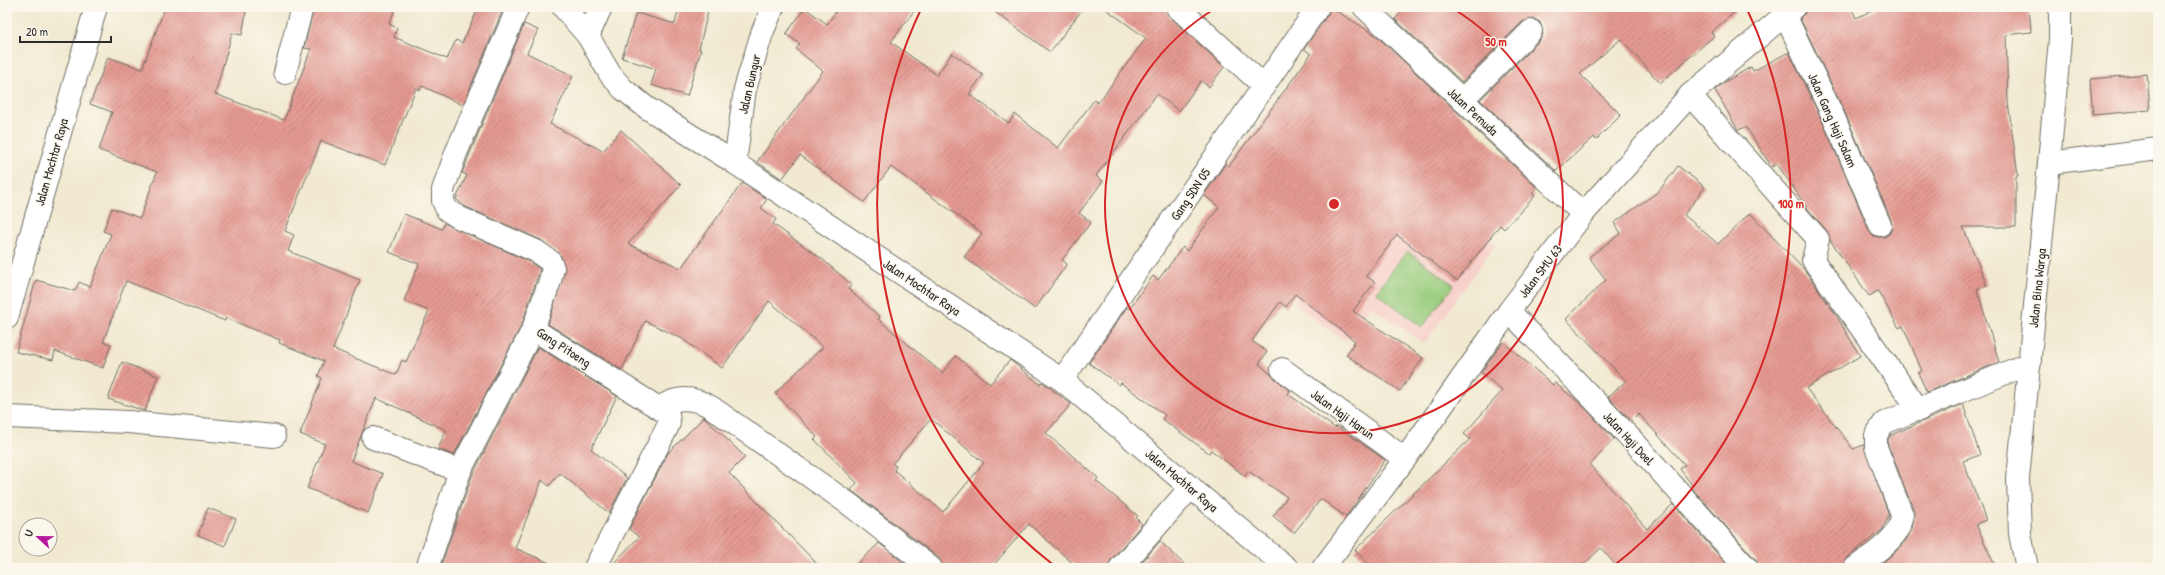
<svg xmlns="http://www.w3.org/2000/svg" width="2165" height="575" font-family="'Patrick Hand',sans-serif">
<defs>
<pattern id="building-hatch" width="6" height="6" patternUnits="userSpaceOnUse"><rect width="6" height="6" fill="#e59a92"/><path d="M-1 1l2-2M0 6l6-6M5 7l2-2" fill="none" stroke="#ba7e77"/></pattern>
</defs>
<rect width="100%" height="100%" fill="#fbf7ec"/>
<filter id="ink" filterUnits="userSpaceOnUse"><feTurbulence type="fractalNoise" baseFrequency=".025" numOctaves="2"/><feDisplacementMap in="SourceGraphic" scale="8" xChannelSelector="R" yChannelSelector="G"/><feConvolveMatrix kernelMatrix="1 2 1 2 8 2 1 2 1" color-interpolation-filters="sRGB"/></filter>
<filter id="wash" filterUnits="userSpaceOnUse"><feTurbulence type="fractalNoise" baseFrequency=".012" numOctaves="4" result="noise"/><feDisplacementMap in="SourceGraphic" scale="16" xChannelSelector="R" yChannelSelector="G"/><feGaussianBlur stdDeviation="0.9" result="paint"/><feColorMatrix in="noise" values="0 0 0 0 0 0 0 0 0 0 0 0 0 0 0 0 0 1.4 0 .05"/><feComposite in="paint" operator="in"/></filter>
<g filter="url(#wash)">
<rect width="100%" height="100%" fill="#f1ead1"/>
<path fill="#f7d0ca" d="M1391 168 1496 244 1424 344 1371 306 1345 341 1293 303Z"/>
<path fill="#9acd7e" stroke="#627c54" d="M1407 251 1454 285 1422 327 1376 292Z"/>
<g id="blocks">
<g fill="url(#building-hatch)" fill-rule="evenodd">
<path d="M165 7H247L242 35 232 33 215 94 284 120 311 49 304 48 314 7H396L389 24 397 28 394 37 447 59 456 40 462 43 479 7H504L463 105 422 86 420 90 416 88 385 165 321 141 285 231 294 235 288 251 360 280 333 349 396 375 402 360 406 362 429 311 404 301 419 264 389 252 404 214 442 229 444 223 530 262 540 269 522 324 454 455 438 449 446 430 376 398 351 461 383 474 368 513 307 488 325 444 300 434 322 378 318 376 324 361 279 343 280 340 226 318 225 321 126 281 103 342 111 344 103 368 55 351 53 360 16 352 36 280 75 291 79 282 90 287 111 234 103 231 112 208 140 218 157 172 99 150 112 112 90 104 108 57 142 69Z"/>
<path d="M679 7H709L699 49 701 50 687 96 651 85 656 69 622 58 636 13 675 24Z"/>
<path d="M839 7H917L891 42 937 75 952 53 983 75 969 94 1009 123 1015 114 1058 148 1094 100 1098 103 1146 38 1103 7H1165L1169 16 1224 67 1209 87 1201 81 1179 111 1157 94 1096 176 1103 181 1079 213 1091 222 1062 260 1067 264 1035 309 964 257 982 233 891 167 864 202 800 155 782 179 757 162 823 71 796 49 800 44 786 34 805 8 827 24Z"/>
<path d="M988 7H1084L1050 52Z"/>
<path d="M1330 7 1377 36 1537 188 1532 193 1535 196 1504 229 1500 225 1457 281 1397 235 1366 276 1375 282 1353 311 1423 358 1400 391 1346 355 1355 341 1295 294 1286 307 1280 302 1252 341 1267 352 1259 364 1290 391 1288 394 1335 428 1337 426 1385 460 1346 517 1321 499 1294 533 1273 516 1287 497 1248 471 1245 476 1211 450 1209 453 1162 419 1165 415 1121 383 1119 385 1089 363 1127 307 1129 309 1153 276 1158 280 1183 247 1187 251 1219 207 1204 195 1226 163 1229 166 1255 131 1311 54 1304 49 1328 14Z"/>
<path d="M1406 7H1741L1711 32 1714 36 1660 83 1621 39 1580 74 1621 115 1596 140 1594 137 1556 171 1480 100 1540 40 1543 34 1540 22 1534 19 1522 22 1462 82 1395 19Z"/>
<path d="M1806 7H1851L1856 18 1880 7H2029L2031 32 2006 35 2008 102 2018 176H2016V227H1963L1987 285 1977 289 1999 362 1927 392 1918 373 1922 371 1903 326 1899 328 1878 291 1869 296 1830 240 1827 231 1808 209 1777 164 1772 167 1746 127 1738 130 1715 90 1725 82 1751 67 1753 71 1789 52 1823 123 1869 230 1872 235 1878 237H1885L1890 233 1892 227 1891 220 1845 113 1800 18 1806 12Z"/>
<path d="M524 24 538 30 527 53 573 76 550 124 603 151 621 130 681 185 628 244 681 268 742 183 767 199 761 208 776 219 773 224 822 259 852 285 848 289 880 317 878 319 942 373 956 356 990 384 1010 360 1040 384 1042 382 1071 404 1046 433 1098 478 1096 481 1138 516 1136 518 1142 524 1111 560 1108 568H1078L1029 524 991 568H943L939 558 851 490 857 483 814 439 817 437 775 393 823 347 769 301 722 368 681 338 645 321 622 370 548 324 565 271 561 256 541 240 464 206 456 199 467 175 462 173 468 158ZM931 419 984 463 943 512 894 470 896 466 892 464Z"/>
<path d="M2147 74 2150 110 2093 115 2090 79Z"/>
<path d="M1678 166 1705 187 1684 215 1718 244 1750 213 1806 272 1836 315 1860 356 1806 388 1853 449 1864 445 1889 516 1882 530 1847 558 1843 568H1759L1756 560 1691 487 1692 485 1680 469 1685 465 1639 414 1632 421 1608 397 1626 381 1566 319 1606 280 1589 257 1621 233 1614 223 1659 191Z"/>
<path d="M1503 342 1553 385 1555 383 1582 405 1614 439 1590 465 1647 529 1673 504 1730 568H1618L1601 548 1580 568H1372L1355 550 1470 439 1464 434 1502 391 1481 372Z"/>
<path d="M538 347 617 396 591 449 627 478 609 513 560 473 549 486 542 480 515 548 561 568H440L472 476Z"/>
<path d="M122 362 158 376 145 411 108 399Z"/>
<path d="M1963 404 1980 455 1963 461 1986 520 1976 524 1996 568H1876L1893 554 1907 539 1912 529 1914 517V511L1888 445V439L1891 435Z"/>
<path d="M704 417 745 457 729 473 821 568H609L639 537 629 529 668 453Z"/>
<path d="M208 508 236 519 225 546 198 535Z"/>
<path d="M1160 541 1188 568H1137Z"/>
<path d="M879 543 911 568H853Z"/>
</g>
</g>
</g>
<g filter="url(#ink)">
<use href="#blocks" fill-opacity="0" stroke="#706e65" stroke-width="1"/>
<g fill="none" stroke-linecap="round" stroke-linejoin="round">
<defs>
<g id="minor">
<path d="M518 7 456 153 443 190V201L447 210 458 217 536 251 550 261 553 268 550 281 533 329 668 414 669 423 667 428 595 568"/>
<path d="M563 7 588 36 610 74 623 89 647 108 735 163 1062 380 1287 568"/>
<path d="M1177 7 1264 86"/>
<path d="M1364 7 1583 214"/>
<path d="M1785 15 1834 118 1880 225"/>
<path d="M588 36 601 7"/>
<path d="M285 73 302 7"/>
<path d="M1690 95 1818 239 1813 260 1919 410"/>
<path d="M1462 100 1531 31"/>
<path d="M735 163 745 89 762 33 773 7"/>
<path d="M2049 163 2158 149"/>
<path d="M1509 311 1636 444 1747 568"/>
<path d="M7 318 96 7"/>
<path d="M1282 369 1405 459"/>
<path d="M1062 380 1318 7"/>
<path d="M661 407C677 396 694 397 711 407L849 504 931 568"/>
<path d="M7 417 128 422 274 436"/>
<path d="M373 438 460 471"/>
<path d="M427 568 460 471 533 329"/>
<path d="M1120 568 1191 487"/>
<path d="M1323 568 1405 459 1509 311 1583 214 1690 95 1794 7"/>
<path d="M1855 568C1871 555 1902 538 1902 515L1876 447V435L1884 423 2030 363"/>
<path d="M2027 568 2020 534 2018 478 2049 163 2060 39V7"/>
</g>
</defs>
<use href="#minor" stroke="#706e65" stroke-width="24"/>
<use href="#minor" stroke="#fff" stroke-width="22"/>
</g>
</g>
<g fill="none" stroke="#d62828" stroke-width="2">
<path d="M1452 8A229 229 0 1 1 1216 8"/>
<path d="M1056 567A457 457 0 0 1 922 7M1746 7A457 457 0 0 1 1612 567"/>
</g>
<g text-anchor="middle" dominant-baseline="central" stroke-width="3" stroke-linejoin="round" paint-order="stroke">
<g font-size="13" fill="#2b2b2b" stroke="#fbf7ec">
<text transform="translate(749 84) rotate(-77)">Jalan Bungur</text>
<text transform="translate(1473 111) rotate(43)">Jalan Pemuda</text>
<text transform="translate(1833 120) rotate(66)">Jalan Gang Haji Salam</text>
<text transform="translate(51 162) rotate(-74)">Jalan Mochtar Raya</text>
<text transform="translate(1190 194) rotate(-56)">Gang SDN 05</text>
<text transform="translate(1540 271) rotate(-53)">Jalan SMU 63</text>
<text transform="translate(922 287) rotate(34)">Jalan Mochtar Raya</text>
<text transform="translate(2037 288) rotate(-84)">Jalan Bina Warga</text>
<text transform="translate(564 347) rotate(33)">Gang Pitoeng</text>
<text transform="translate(1343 414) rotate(36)">Jalan Haji Harun</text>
<text transform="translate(1629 438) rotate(47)">Jalan Haji Doel</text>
<text transform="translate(1182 480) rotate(40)">Jalan Mochtar Raya</text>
</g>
</g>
<circle cx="1334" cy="204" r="6" fill="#d62828" stroke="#fbf7ec" stroke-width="2"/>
<g font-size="12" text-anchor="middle" font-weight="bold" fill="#d62828" stroke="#fbf7ec" stroke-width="3" stroke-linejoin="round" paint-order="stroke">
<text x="1496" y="46">50 m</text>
<text x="1791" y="208">100 m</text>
</g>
<rect width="2165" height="575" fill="none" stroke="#fbf7ec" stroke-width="24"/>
<g transform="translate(38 537) rotate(292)"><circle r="19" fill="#fbf7ec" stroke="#a8a59f"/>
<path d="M0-3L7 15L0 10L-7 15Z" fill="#b5179e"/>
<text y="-6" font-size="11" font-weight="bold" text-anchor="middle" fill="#2b2b2b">U</text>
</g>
<path d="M20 36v6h91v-6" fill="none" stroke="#2b2b2b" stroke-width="2"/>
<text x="26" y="36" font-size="12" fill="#2b2b2b" stroke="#fbf7ec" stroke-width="3" paint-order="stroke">20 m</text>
</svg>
